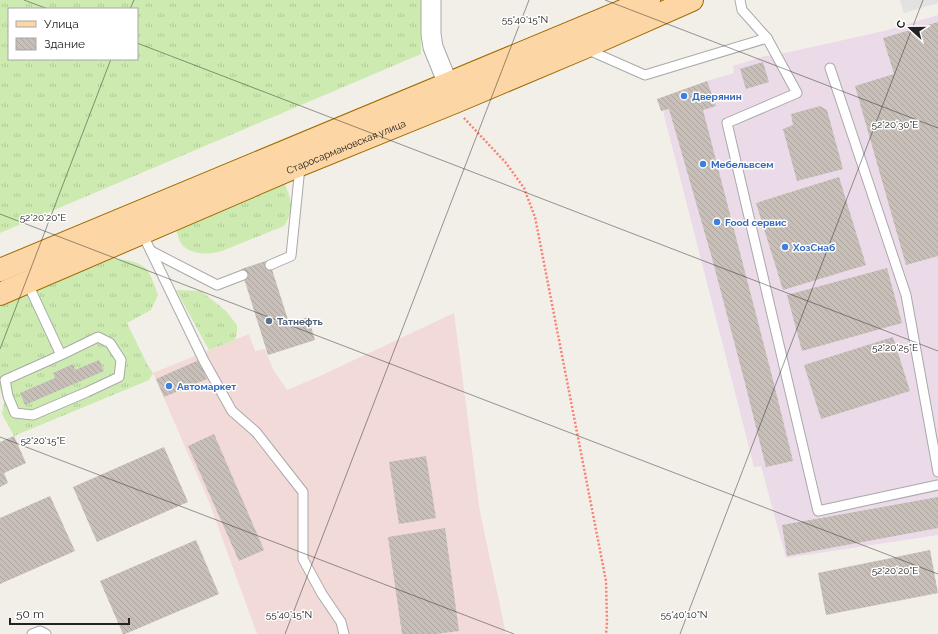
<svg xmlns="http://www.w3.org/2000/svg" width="938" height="634" font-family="Raleway,sans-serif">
<defs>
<pattern id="grass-tufts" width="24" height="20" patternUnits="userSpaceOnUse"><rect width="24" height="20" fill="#cdebb0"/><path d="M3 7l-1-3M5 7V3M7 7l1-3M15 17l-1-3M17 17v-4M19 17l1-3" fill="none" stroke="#b0c997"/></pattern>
<pattern id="building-back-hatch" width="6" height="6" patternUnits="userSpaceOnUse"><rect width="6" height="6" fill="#c7bfb8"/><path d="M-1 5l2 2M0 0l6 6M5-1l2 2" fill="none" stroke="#aba49e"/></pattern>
</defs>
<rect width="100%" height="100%" fill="#f2efe9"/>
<path fill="#f2dad9" d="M454 313 480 512 506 634H257L209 502 153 373 249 334 255 351 265 349 273 369 287 390 320 376Z"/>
<path fill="#ebdbe8" d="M938 15V535L786 558 761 466 754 467 663 111 711 93 707 81 734 73 733 66 765 56 776 55 884 31Z"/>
<g fill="url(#grass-tufts)" fill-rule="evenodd">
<path d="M0 0H421V54L0 233ZM9 9H137V59H9Z"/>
<path d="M283 180C291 199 296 208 284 226L222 251C209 255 192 255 182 245 179 241 178 235 176 230Z"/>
<path d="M112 259C124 260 140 260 148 271 152 278 155 287 158 295L151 310 127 323 147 364 153 373 149 380 14 436 2 414 4 402 0 389V301L99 261Z"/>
<path d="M176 290 201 291 226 311 237 325V331L235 340 209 350Z"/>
</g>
<path fill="#e2e2e2" d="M900 0H938V3L904 13Z"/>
<g fill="url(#building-back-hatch)">
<path d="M938 22V256L906 265 855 86 894 74 883 38Z"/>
<path d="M763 62 769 82 746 89 740 69Z"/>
<path d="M707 81 716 106 703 110 773 380 793 461 766 467 746 387 712 258 669 109 661 111 657 99Z"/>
<path d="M820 106 827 110 843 169 797 181 783 129 793 125 791 114Z"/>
<path d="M839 177 866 265 783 290 756 203Z"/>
<path d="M269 260 289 323 308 317 315 340 268 355 241 269Z"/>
<path d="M887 268 902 323 802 351 787 295Z"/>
<path d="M893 337 910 391 821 419 804 365Z"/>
<path d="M99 360 104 371 25 405 20 393 55 378 53 373 73 364 75 370Z"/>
<path d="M199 360 207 379 164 397 156 379Z"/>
<path d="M214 434 264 550 239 561 188 446Z"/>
<path d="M14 436 26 463 4 473 8 483 0 487V442Z"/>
<path d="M164 447 188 502 97 542 73 487Z"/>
<path d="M426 456 436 518 399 524 389 462Z"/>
<path d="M50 496 75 551 0 584V518Z"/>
<path d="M938 497V528L787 556 782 525Z"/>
<path d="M445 528 459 631 436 634H402L388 537Z"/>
<path d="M196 540 219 594 125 634H123L100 581Z"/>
<path d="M930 550 938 593 826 615 818 573Z"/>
</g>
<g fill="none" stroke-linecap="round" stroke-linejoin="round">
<defs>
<g id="lane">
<path d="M740 0 742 10 767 38 797 93 727 123 818 511 938 485"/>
<path d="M586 49 645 75 767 38"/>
<path d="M830 68 906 295 938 472"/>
<path d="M142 233 204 361 232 411 256 432 303 492V559L322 594 341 622 344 634"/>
<path d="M151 251 217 285 243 275"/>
<path d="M270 265 291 256 300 167"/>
<path d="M27 282 61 355 5 380 8 396 15 413 33 415 87 392 119 377 121 360 110 343 98 337 61 355"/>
<path d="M32 634 40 631 46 634"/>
</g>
<path id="street" d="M431 0V34L433 47 448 84"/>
<g id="primary">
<path d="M0 270 649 0"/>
<path id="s1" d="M0 294 300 165 455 102 583 48 692 0"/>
</g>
</defs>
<use href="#lane" stroke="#a9a9a9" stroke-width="11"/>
<use href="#street" stroke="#a9a9a9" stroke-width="21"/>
<use href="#primary" stroke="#a06b00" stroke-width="24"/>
<path stroke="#fa8072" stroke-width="2.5" stroke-dasharray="2 2" stroke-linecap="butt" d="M464 118 506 163 524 188 535 217 606 581 607 622 606 634"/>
<use href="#lane" stroke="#fff" stroke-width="9"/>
<use href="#street" stroke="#fff" stroke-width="19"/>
<use href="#primary" stroke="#fcd6a4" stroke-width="22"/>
</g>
<path fill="none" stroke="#222" stroke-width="1" stroke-opacity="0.45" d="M24 0 48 9M605 0 938 128M130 9 134 0M137 43 938 351M0 214 938 574M0 349 111 59M0 437 514 634M285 634 529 0M680 634 923 0"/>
<g fill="#3f7fe0" stroke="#fff" stroke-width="1.5">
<circle cx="684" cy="96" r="4"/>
<circle cx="703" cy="164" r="4"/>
<circle cx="717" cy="222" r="4"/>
<circle cx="785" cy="247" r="4"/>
<circle cx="169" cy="386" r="4"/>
</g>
<circle fill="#5c6f8a" stroke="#fff" stroke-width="1.5" cx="269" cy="321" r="4"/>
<g text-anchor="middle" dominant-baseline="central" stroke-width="3" stroke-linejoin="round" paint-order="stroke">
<g font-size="10" font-weight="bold" fill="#366cbe" stroke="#fff" text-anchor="start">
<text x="692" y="96">Дверянин</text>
<text x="711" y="164">Мебельвсем</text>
<text x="725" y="222">Food сервис</text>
<text x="793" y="247">ХозCнаб</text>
<text x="177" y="386">Автомаркет</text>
</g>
<g font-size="10" fill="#222" stroke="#fff">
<text stroke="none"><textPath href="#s1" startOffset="376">Старосармановская улица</textPath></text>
</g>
<g font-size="10" font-weight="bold" fill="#4e5e75" stroke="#fff" text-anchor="start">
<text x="277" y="321">Татнефть</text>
</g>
</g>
<g font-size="10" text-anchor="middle" fill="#222" stroke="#fff" stroke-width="3" stroke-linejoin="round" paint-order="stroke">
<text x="525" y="23">55°40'15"N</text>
<text x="895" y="128">52°20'30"E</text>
<text x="43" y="221">52°20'20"E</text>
<text x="895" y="351">52°20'25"E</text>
<text x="43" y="444">52°20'15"E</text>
<text x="895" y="574">52°20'20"E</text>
<text x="289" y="618">55°40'15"N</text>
<text x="684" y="618">55°40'10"N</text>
</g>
<rect x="8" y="8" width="130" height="52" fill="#ffffff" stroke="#a7a7a7"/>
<rect x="16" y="21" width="20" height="6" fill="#fcd6a4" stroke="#a7a7a7"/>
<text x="44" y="28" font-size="12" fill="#222222">Улица</text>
<rect x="16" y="38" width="20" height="12" fill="url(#building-back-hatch)" stroke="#a7a7a7"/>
<text x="44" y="48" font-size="12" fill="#222222">Здание</text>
<g transform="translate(910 28) rotate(291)" stroke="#ffffff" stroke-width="3" paint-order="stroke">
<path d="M0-3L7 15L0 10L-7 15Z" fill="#222222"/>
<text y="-6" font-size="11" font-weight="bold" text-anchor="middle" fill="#222222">С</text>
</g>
<path d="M10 618v6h119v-6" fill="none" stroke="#222222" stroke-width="2"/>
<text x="16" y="618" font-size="12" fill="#222222" stroke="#ffffff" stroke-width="3" paint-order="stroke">50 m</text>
</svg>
